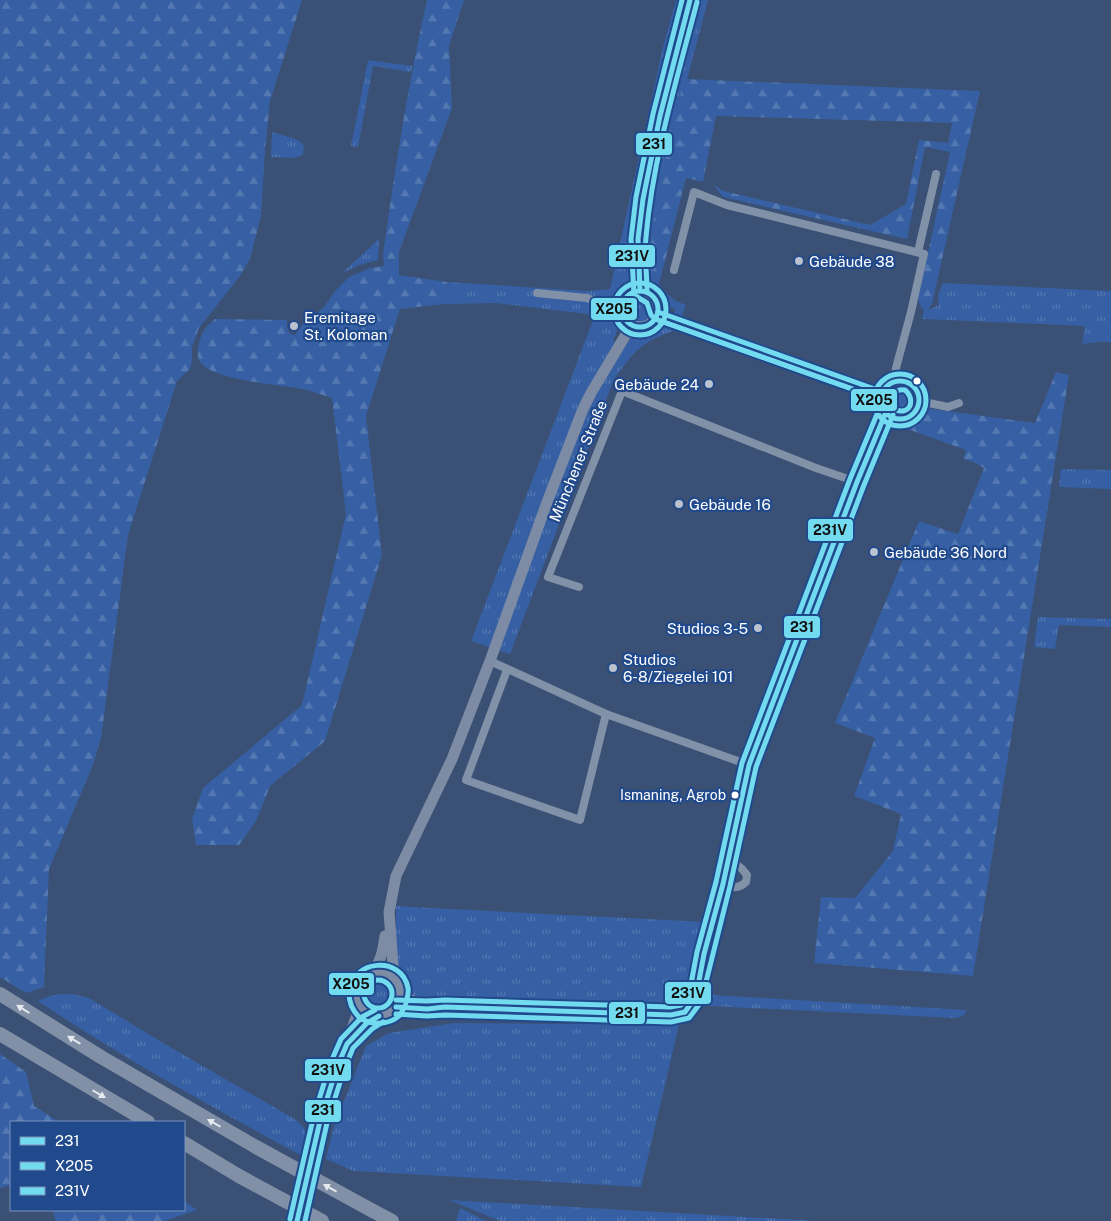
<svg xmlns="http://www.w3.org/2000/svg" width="1111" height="1221" font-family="'Public Sans',sans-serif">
<defs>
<pattern id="grass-tufts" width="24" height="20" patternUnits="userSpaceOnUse" patternTransform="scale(1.25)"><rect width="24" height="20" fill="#3660a3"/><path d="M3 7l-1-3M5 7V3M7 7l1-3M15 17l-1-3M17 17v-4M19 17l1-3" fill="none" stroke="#5478b1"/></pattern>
<pattern id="forest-firs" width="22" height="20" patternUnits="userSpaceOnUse" patternTransform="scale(1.25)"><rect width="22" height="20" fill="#3660a3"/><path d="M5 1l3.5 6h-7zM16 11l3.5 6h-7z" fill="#5478b1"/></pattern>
</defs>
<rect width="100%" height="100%" fill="#3a5074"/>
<g fill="url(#grass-tufts)" fill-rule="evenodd">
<path d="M676 0H708L678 114 652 239 659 284 666 293 676 301 686 305 677 330C641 341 635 351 614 379L510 654 471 641 595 315 496 303 445 304 447 282 587 291 610 289 662 51ZM632 271H645L648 287 659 297 663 304 675 309 672 323 658 324 646 331 634 334 625 346 613 341C618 329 621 324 615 312L603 309 605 302 614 303 618 301 622 293 630 287Z"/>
<path d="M368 60 412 66 411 72 373 66 358 147 351 146Z"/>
<path d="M272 132 298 140 304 146 303 155 293 158 271 157Z"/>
<path d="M379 239 378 260 359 265 341 274Z"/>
<path d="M943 283 1111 291V342H1098L1082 344 1085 326 922 319 924 309 928 310 939 305 938 295Z"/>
<circle cx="640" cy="309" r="13"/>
<circle cx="900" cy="400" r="11"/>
<path d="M1061 469 1111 470V489L1059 487Z"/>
<path d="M1038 617 1111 619V627L1059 625 1055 649 1034 647Z"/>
<path d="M396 906 412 907 706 922 691 995 683 1005 669 1010 650 1011 433 1001 417 999 407 991 396 973Z"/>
<circle cx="379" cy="994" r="16"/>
<path d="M59 994H73L89 998 170 1047 293 1118C310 1129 309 1139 304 1157 214 1108 124 1059 38 1001L47 997Z"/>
<path d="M713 995 967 1010 963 1016 955 1018 709 1006Z"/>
<path d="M454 1023 679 1025 641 1187 353 1171 326 1159 334 1126 366 1046 389 1033Z"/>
<path d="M449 1200 817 1221H500Z"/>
<path d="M460 1208 486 1221H456Z"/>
</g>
<g fill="url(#forest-firs)">
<path d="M0 0H302L270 101 265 150 261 216 250 259 240 276 199 328 192 347V361L190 369 177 381 128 535 101 738 93 765 49 869 44 987 26 993 0 977Z"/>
<path d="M427 0H464L449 46 452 108 399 252V275L447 282 445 304 400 309 366 416 382 555 325 741 270 786 256 821 239 845H196L192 819 203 788 302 705 346 514 332 398C322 395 312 391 302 389 280 384 209 381 199 360 197 355 198 349 199 344 201 333 206 326 215 319L287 320V328L290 334 295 335 303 324 323 308 336 290 349 277 370 268 384 266 383 254C395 169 408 84 427 0Z"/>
<path d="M686 79 980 91 932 304 928 310 922 309 918 299 950 152 925 147 907 239 723 197 713 184 723 191 870 225 906 204 919 140 948 143 952 123 716 116 703 182 686 178 659 284 654 271 652 239 666 158Z"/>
<path d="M1056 372 1069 375 973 976 814 963 821 897 855 898 893 851 901 814 854 796 875 738 835 723 919 521 958 534 984 468 973 462 963 459 966 450 902 427 918 418 925 408 1035 423Z"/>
<path d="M0 1054 26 1072 34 1106 59 1122H11V1185L0 1188Z"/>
<path d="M184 1201 197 1210 164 1221H56L52 1210H184Z"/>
</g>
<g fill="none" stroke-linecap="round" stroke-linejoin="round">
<g stroke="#8191a8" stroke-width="8">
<path d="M918 252 936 174"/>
<path d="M674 270 694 192 727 205 924 254 911 312 896 368 895 382"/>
<path d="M537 293 587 298 602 305 621 307"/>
<path d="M658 312 883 392"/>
<circle cx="900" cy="400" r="19"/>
<path d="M919 401 948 407 959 403"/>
<path d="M579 587 548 577 622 391 816 468 857 482"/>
<path d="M490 661 606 714 749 765"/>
<path d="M507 670 466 780 580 820 606 714"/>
<path d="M723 884C733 888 738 889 746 882L747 875 742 869 729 858"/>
<path d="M400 991 414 1000 436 1005"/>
<path d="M396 1007 427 1009 445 1007 671 1015 685 1012 694 999 698 986 704 954 723 884 749 765 857 482 886 412"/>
</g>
<g stroke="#7d8ca4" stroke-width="11">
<circle cx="640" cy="309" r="18"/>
<path d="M640 291 638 239 643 199 660 116 690 0"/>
<circle cx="378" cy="994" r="22"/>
<path d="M373 973C381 961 383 950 385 936"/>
<path d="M394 979 389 912 396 876 452 759 490 661 546 505 583 409 591 393 631 326"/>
<path d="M350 1041 367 1023 379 1016"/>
<path d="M297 1221 320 1121 360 1006"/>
</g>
<g stroke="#8190a7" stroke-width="14">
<path d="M0 994 101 1057 256 1147"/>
<path d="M0 1034 148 1122"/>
<path d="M184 1143 239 1176"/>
<path d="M373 1211 392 1221"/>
</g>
<g stroke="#8190a7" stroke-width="14">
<path d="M256 1147 373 1211"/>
<path d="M239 1176 322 1221"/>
</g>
<defs>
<g id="bus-1">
<circle cx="640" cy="309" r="18"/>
<path d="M640 291 638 239 643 199 660 116 690 0"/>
<path d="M658 312 883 392"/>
<circle cx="900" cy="400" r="19"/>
<path d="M396 1007 427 1009 445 1007 671 1015 685 1012 694 999 698 986 704 954 723 884 749 765 857 482 886 412"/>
<path d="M297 1221 320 1121 337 1067 347 1044 367 1023 379 1016"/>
</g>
<g id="bus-2">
<circle cx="640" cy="309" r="26"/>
<path d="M647 291C647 273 644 255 646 237 653 157 677 79 697 2"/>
<path d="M655 319 880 399"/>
<circle cx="900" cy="400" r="26"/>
<path d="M405 1006C403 1009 402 1013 399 1016 389 1025 370 1026 359 1017 353 1011 349 1002 349 993 351 959 402 955 408 988 409 993 407 999 406 1003"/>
<path d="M396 1014 427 1016 445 1015 671 1022 689 1018 701 1002 730 886 756 767 864 485 893 415"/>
<path d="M305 1221 327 1123 344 1070 353 1048 372 1029 383 1022"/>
</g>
<g id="bus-3">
<circle cx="378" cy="994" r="14"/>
<path d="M396 1000 427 1001 445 1000 670 1007 681 1005 687 996 691 984 697 952 716 882 742 763 850 479 880 407 887 405C892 407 897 412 903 411 914 408 912 396 905 390 894 388 891 399 881 399L655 319 651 315 647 303 634 295 631 239 636 197 653 114 682 0"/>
<path d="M290 1219 313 1119 330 1064 341 1039 362 1017 375 1010"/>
</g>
</defs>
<use href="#bus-1" stroke="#214a8d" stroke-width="9"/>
<use href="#bus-2" stroke="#214a8d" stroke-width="9"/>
<use href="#bus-3" stroke="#214a8d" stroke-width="9"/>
<use href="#bus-1" stroke="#73dbef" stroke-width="5"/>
<use href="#bus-2" stroke="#73dbef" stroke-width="5"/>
<use href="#bus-3" stroke="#73dbef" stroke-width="5"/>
</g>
<defs><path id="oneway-solid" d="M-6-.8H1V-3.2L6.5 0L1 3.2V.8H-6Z" transform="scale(1.25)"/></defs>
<g fill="#e6e9ed">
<use href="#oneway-solid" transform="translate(23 1009) rotate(-148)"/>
<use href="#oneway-solid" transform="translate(74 1040) rotate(-149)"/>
<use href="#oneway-solid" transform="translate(99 1094) rotate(30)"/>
<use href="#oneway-solid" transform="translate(214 1123) rotate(-150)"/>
<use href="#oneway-solid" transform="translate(330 1188) rotate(-151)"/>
</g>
<g fill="#bac2ce" stroke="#214a8d" stroke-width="2">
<circle cx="799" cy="261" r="5"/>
<circle cx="294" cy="326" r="5"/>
<circle cx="709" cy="384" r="5"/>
<circle cx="679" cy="504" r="5"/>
<circle cx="874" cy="552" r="5"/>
<circle cx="758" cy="628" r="5"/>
<circle cx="613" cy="668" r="5"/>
</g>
<g fill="#fff" stroke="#214a8d" stroke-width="2">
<circle cx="917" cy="381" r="4.5"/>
<circle cx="735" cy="795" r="4.5"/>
</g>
<g text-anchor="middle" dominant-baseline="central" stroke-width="4.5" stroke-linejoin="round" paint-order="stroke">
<g font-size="14" fill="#fff" stroke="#214a8d" text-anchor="end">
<text x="726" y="795">Ismaning, Agrob</text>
</g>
<g font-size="15" fill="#fff" stroke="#214a8d" text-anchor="start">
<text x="809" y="261">Gebäude 38</text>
<text x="304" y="317">Eremitage<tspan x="304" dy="17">St. Koloman</tspan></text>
<text x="699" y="384" text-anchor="end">Gebäude 24</text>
<text x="689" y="504">Gebäude 16</text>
<text x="884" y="552">Gebäude 36 Nord</text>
<text x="748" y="628" text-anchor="end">Studios 3-5</text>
<text x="623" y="659">Studios<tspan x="623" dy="17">6-8/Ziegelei 101</tspan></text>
</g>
<g font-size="15" fill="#fff" stroke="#214a8d">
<text transform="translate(578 461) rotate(-68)">Münchener Straße</text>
</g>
</g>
<g stroke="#214a8d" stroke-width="2">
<rect x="635" y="132" width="38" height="24" rx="5" fill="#73dbef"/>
<rect x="608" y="244" width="48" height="24" rx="5" fill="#73dbef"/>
<rect x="590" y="297" width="48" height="24" rx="5" fill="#73dbef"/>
<rect x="850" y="388" width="48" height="24" rx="5" fill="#73dbef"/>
<rect x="807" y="518" width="47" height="24" rx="5" fill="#73dbef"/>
<rect x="783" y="615" width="38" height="24" rx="5" fill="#73dbef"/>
<rect x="328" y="972" width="47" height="24" rx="5" fill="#73dbef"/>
<rect x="664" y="981" width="48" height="24" rx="5" fill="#73dbef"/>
<rect x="608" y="1001" width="38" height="24" rx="5" fill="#73dbef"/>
<rect x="304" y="1058" width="48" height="24" rx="5" fill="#73dbef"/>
<rect x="304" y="1099" width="38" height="24" rx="5" fill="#73dbef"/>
</g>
<g font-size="14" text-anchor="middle" font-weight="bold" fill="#111">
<text x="654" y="149">231</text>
<text x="632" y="261">231V</text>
<text x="614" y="314">X205</text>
<text x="874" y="405">X205</text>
<text x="830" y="535">231V</text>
<text x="802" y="632">231</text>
<text x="351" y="989">X205</text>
<text x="688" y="998">231V</text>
<text x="627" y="1018">231</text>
<text x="328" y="1075">231V</text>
<text x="323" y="1115">231</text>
</g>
<rect x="10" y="1121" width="175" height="90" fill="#214a8d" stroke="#7a92bb"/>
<rect x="20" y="1137" width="25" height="8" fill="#73dbef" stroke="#7a92bb"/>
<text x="55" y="1146" font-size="15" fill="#ffffff">231</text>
<rect x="20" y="1162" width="25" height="8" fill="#73dbef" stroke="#7a92bb"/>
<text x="55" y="1171" font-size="15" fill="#ffffff">X205</text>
<rect x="20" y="1187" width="25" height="8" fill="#73dbef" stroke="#7a92bb"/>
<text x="55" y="1196" font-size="15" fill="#ffffff">231V</text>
</svg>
